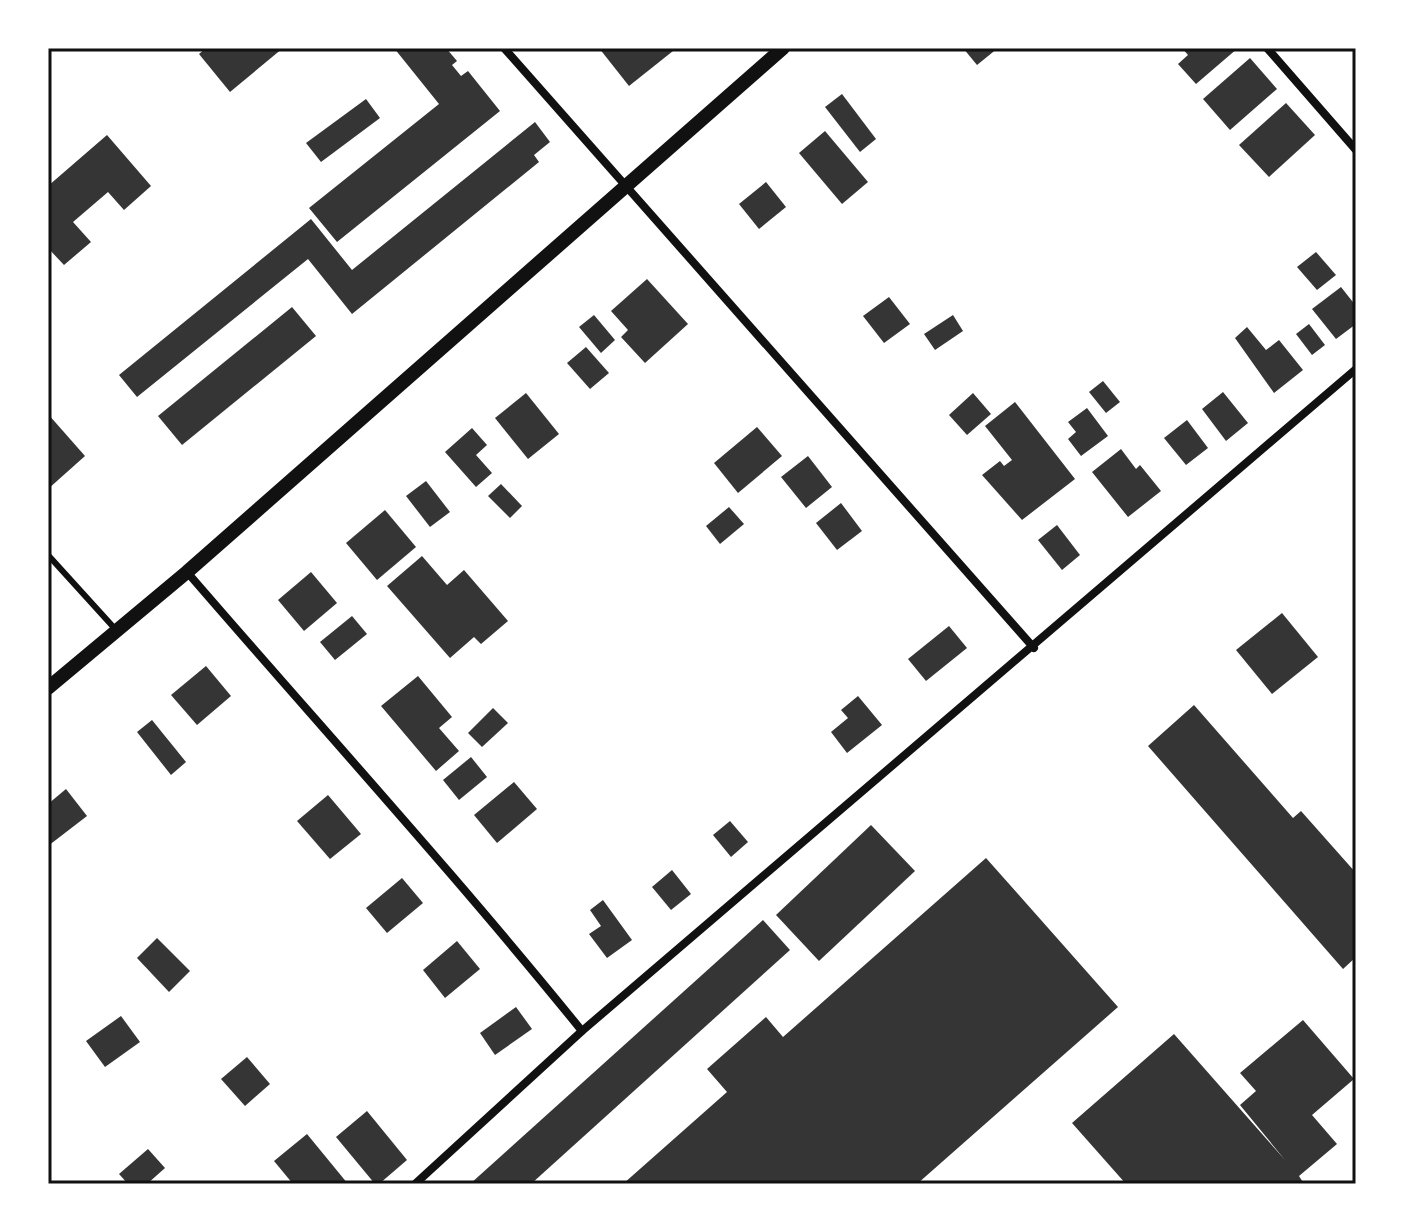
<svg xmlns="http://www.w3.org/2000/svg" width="1404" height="1232" font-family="Inter,sans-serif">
<rect width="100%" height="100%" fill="#fff"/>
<g fill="#353535">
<path d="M206 48H283L230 92 199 54Z"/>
<path d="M394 48H446L457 61 452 65 461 76 468 71 500 111 337 242 309 208 439 104Z"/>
<path d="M599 48H671L673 51 629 86Z"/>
<path d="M963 48H998L977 65Z"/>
<path d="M1182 48H1238L1196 84 1178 64 1188 55Z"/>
<path d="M1250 58 1277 89 1230 130 1203 99Z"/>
<path d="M842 94 876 139 860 152 825 107Z"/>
<path d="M366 99 380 118 321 162 306 143Z"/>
<path d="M1286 103 1315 135 1269 177 1239 145Z"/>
<path d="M535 122 550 142 534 155 539 162 352 314 308 259 137 397 119 375 311 219 352 270Z"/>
<path d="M825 131 868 182 842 204 799 153Z"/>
<path d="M107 135 151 186 124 210 108 192 73 222 91 242 64 265 48 248V186Z"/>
<path d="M766 182 786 207 759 229 739 204Z"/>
<path d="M1316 252 1336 275 1317 290 1297 267Z"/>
<path d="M647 279 688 324 645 363 621 337 628 330 611 311Z"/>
<path d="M1341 287 1356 306V324L1336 339 1312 309Z"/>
<path d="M889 297 910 324 884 343 863 316Z"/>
<path d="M292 307 316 336 182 445 158 416Z"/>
<path d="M594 315 615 340 601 353 579 327Z"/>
<path d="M953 315 963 331 935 350 924 334Z"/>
<path d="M1309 324 1325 345 1312 355 1296 334Z"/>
<path d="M1247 327 1266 350 1279 340 1303 370 1274 393 1235 338Z"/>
<path d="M586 347 609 373 590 389 567 363Z"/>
<path d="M1103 381 1120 402 1106 413 1089 392Z"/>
<path d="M1223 392 1248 423 1226 441 1202 409Z"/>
<path d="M526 393 559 434 528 459 495 418Z"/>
<path d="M973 393 991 414 967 435 949 415Z"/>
<path d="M1015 402 1075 479 1022 520 982 475 1000 461 1004 466 1012 460 985 426Z"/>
<path d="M1087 408 1108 436 1081 456 1068 439 1076 432 1068 422Z"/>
<path d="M48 414 85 456 48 489Z"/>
<path d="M1187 420 1208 448 1186 465 1164 438Z"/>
<path d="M757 427 782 456 738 493 714 463Z"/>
<path d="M472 428 487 445 476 455 492 473 476 487 445 452Z"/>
<path d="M1121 449 1136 469 1140 465 1161 491 1128 517 1092 472Z"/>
<path d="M808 456 832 487 806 508 781 477Z"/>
<path d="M426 481 450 512 430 527 406 496Z"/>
<path d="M501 484 522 506 510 518 488 496Z"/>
<path d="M841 503 862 531 837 550 816 523Z"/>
<path d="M729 507 744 524 720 544 706 526Z"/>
<path d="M385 510 416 547 377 580 346 543Z"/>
<path d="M1057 525 1080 555 1062 570 1038 540Z"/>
<path d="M422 556 447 585 464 570 508 621 481 644 474 637 450 658 387 586Z"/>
<path d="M311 572 337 603 304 631 278 600Z"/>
<path d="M1282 613 1318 657 1272 694 1236 650Z"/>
<path d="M352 616 367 634 335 660 320 642Z"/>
<path d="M949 626 967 648 926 681 908 659Z"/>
<path d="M206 666 231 696 197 725 171 695Z"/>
<path d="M418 676 452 717 439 728 459 751 436 771 381 706Z"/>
<path d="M858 696 882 725 847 753 831 732 848 718 841 710Z"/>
<path d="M1194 705 1293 818 1301 811 1356 873V957L1343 969 1148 746Z"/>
<path d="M493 708 508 723 482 747 468 733Z"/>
<path d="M152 720 186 762 171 775 137 732Z"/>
<path d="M471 757 487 777 459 800 443 780Z"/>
<path d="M514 782 537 809 497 843 474 815Z"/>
<path d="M66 789 87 816 48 846V804Z"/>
<path d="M328 795 361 834 330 859 297 821Z"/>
<path d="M730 821 748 842 731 857 713 835Z"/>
<path d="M871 825 915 871 819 961 776 915Z"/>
<path d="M986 858 1118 1007 917 1184H623L727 1092 707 1069 766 1017 783 1037Z"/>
<path d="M672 870 691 894 671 910 652 887Z"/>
<path d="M402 878 423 903 387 933 366 908Z"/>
<path d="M603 900 632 940 607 958 589 934 601 926 590 910Z"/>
<path d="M763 920 790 950 531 1184H470Z"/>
<path d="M157 938 190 971 169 992 137 958Z"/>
<path d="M457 941 480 969 445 998 423 970Z"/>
<path d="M516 1007 532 1029 495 1055 480 1033Z"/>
<path d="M121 1016 140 1042 105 1067 86 1041Z"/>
<path d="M1303 1020 1354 1079 1312 1115 1337 1144 1299 1176 1304 1184H1126L1072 1123 1174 1034 1285 1160 1240 1105 1256 1091 1240 1073Z"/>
<path d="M247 1057 270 1084 245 1106 221 1079Z"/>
<path d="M367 1111 407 1160 379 1184H375L336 1137Z"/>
<path d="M307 1134 348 1184H293L274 1161Z"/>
<path d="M148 1149 165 1168 147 1184H128L119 1174Z"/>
</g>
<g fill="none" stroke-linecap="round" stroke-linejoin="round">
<path stroke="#111" stroke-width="6" d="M48 555 117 631"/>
<g stroke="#111" stroke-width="8">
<path d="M504 48 1034 648"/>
<path d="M1267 48 1356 150"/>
<path d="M187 572C319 725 455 874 582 1031"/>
<path d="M415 1184 582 1031 1356 369"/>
</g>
<path stroke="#111" stroke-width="14" d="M48 688 187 572 783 48"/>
</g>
<rect width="1404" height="1232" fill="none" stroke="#ffffff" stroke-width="100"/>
<rect x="50" y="50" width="1304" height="1132" fill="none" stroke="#111" stroke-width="3"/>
</svg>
